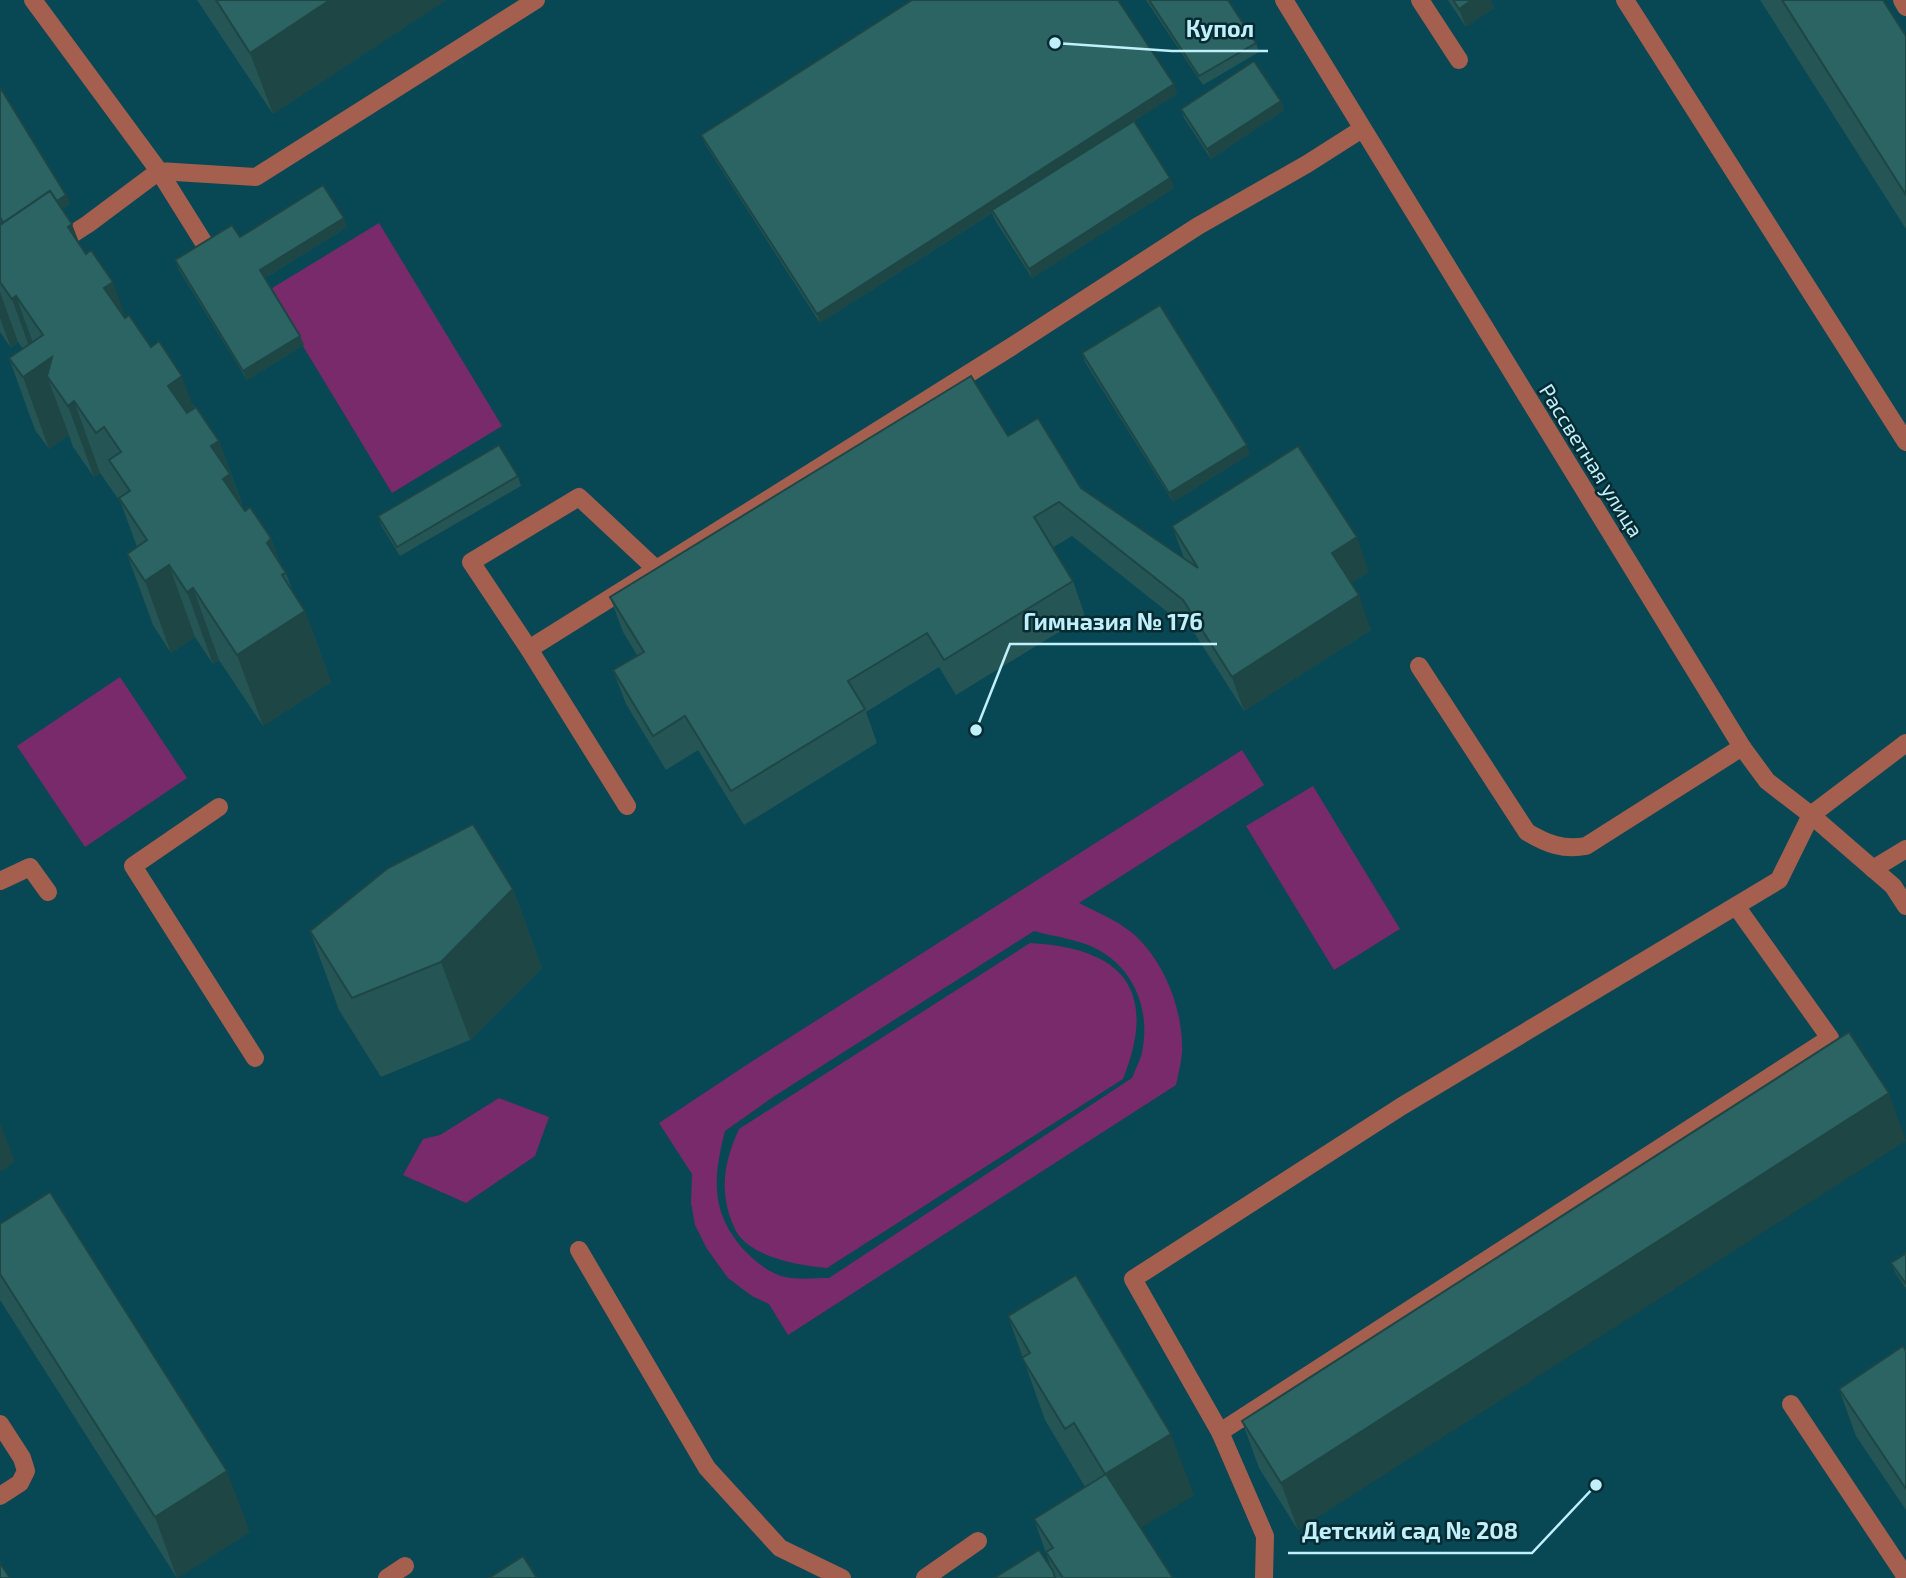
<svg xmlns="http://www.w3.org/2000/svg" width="1906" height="1578" font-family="'Exo 2',sans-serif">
<rect width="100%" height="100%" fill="#084754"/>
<g fill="#782a6b" fill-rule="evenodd">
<path d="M379 223 502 426 392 493 269 290Z"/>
<path d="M120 677 187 778 85 847 17 746Z"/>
<path d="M1242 750 1264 785 1079 903C1096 912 1115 919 1131 932 1164 959 1184 1011 1182 1053 1181 1064 1178 1075 1176 1085L788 1335 769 1304 752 1296 728 1278 707 1249 695 1225 691 1203 692 1174 659 1123 751 1062ZM1034 931C1055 937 1084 940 1102 952 1135 972 1149 1010 1143 1047 1142 1057 1136 1068 1132 1078L829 1278C815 1278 799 1280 785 1277 770 1274 756 1262 745 1251 710 1213 713 1178 725 1131L773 1097Z"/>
<path d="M1313 786 1400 929 1334 970 1246 826Z"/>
<path d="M1030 943C1122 948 1159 989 1123 1079L827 1268C801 1266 760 1259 741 1238 735 1232 732 1222 729 1214 720 1183 726 1158 739 1129Z"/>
<path d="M499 1098 549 1117 535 1156 466 1203 403 1175 423 1139 440 1135Z"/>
</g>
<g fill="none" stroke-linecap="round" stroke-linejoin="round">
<g stroke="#a45f4e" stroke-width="18">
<path d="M33 0 159 171 256 177 536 0"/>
<path d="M1284 0 1742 747 1767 781 1811 815 1893 886 1906 906"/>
<path d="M1420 0 1459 60"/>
<path d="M1625 0 1906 442"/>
<path d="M1902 0 1906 7"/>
<path d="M57 244 88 224 159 171 209 251"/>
<path d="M529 649 471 562 579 497 656 569"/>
<path d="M1419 666 1527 832C1547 844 1563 850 1586 846L1742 747"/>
<path d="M627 806 529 649 1011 347 1198 226 1307 164 1362 129"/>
<path d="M219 807 133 866 255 1058"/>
<path d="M1873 869 1906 849"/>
<path d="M0 881 30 867 48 892"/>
<path d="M579 1250 707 1468 780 1548 842 1578"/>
<path d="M1791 1404 1906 1577"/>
<path d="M0 1424 22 1458 26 1471 20 1483 0 1496"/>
<path d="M1220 1432 1830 1038 1736 906"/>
<path d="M387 1578 405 1566"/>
<path d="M925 1578 978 1541"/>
<path d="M1264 1578 1265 1536 1220 1432 1133 1279 1402 1106 1779 880 1811 815 1906 743"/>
</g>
</g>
<g fill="#255655">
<path d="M197 0H446L273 114Z"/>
<path d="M1146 0H1228L1256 43 1259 52 1203 85Z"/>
<path d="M1448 0H1491L1494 8 1466 27Z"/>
<path d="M1760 0H1883L1906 36V229Z"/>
<path d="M1174 84 1177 94 1134 121 1170 178 1174 188 1032 278 995 220 992 213 820 323 705 144 701 135Z"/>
<path d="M0 87 66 195 70 204 62 209 80 244 126 317 151 347 219 441 244 509 271 538 281 566 286 573 293 592 305 611 331 682 263 726 219 660 213 664 195 637 171 653 153 625 127 554 137 547 121 503 100 473 94 477 73 447 69 435 49 449 35 430 9 358 23 349 18 342 11 348 0 332V225L2 224 0 221Z"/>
<path d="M1281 101 1284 110 1211 159 1184 118 1181 109Z"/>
<path d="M347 227 265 278 300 336 304 345 247 380 179 270 175 261 240 237Z"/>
<path d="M1082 353 1250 454 1173 502 1085 362Z"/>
<path d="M1008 436 1081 488 1184 558 1172 526 1369 572 1351 583 1371 630 1244 711 1195 634 1072 536 1052 548 1073 581 1085 616 956 695 939 667 866 712 877 743 744 825 698 750 666 770 626 704 613 670 637 655 623 632 610 597Z"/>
<path d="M518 476 521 486 400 556 381 525 378 516Z"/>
<path d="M513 889 542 968 470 1040 381 1077 339 1010 310 931Z"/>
<path d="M1849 1032 1298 1530 1259 1468 1242 1421Z"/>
<path d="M0 1224 250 1532 177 1578 0 1300Z"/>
<path d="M1906 1253V1289L1895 1272 1891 1263Z"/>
<path d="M1008 1316 1194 1495 1140 1528 1173 1578H994L1052 1570 1034 1519 1085 1487 1045 1420Z"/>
<path d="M1906 1351V1510L1856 1436 1839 1389Z"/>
</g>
<g fill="#1e4645">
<path d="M330 0H446L273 114 250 53Z"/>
<path d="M1472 0H1491L1494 8 1466 27 1459 9Z"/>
<path d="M1174 84 1177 94 820 323 817 314Z"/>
<path d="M1281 101 1284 110 1211 159 1207 149Z"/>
<path d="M1170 178 1174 188 1032 278 1029 269Z"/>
<path d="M66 195 70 204 12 240 8 231Z"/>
<path d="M344 218 347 227 263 279 260 270Z"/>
<path d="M72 224 99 295 68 227Z"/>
<path d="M113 282 139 354 104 288Z"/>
<path d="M0 292 18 342 11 348 0 318Z"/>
<path d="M16 296 41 365 52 357 74 401 100 473 94 477 68 406 47 376 69 435 49 449 23 377 37 368 12 299Z"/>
<path d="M300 336 304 345 247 380 243 371Z"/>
<path d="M182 376 208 447 168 386Z"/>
<path d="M219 441 245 513 249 550 211 446Z"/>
<path d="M1247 445 1250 454 1173 502 1169 493Z"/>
<path d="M1357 537 1369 572 1344 587 1332 553Z"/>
<path d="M271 538 284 574 267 543Z"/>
<path d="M169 565 195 637 171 653 145 581Z"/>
<path d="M193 588 219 660 213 664 187 592Z"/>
<path d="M1359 595 1371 630 1244 711 1232 677Z"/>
<path d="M305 611 331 682 263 726 237 655Z"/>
<path d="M513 889 542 968 470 1040 441 962Z"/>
<path d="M1889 1093 1906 1141 1298 1530 1281 1483Z"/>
<path d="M0 1122 15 1162 0 1172Z"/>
<path d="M1171 1434 1194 1495 1128 1536 1105 1474Z"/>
<path d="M227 1471 250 1532 177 1578 155 1517Z"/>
</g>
<g fill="#2b6463" stroke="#1e4645" stroke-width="2">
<path d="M216 0H330L250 53Z"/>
<path d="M912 0H1118L1174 84 817 314 701 135Z"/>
<path d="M1149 0H1228L1256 43 1199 76Z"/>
<path d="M1453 0H1472L1459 9Z"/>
<path d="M1782 0H1883L1906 36V195Z"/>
<path d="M1254 61 1281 101 1207 149 1181 109Z"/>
<path d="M0 87 66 195 57 201 50 191 3 223 0 217Z"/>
<path d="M1134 121 1170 178 1029 269 992 210Z"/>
<path d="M323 185 344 218 260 270 300 336 243 371 175 260 232 225 240 237Z"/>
<path d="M50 191 72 224 68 227 86 254 91 250 113 282 104 288 125 318 129 315 151 347 159 341 182 376 168 386 187 413 196 407 219 441 211 446 230 474 223 479 245 511 250 507 271 538 267 543 286 573 282 575 305 611 237 655 193 588 187 592 169 565 145 581 127 554 147 540 119 498 130 491 109 460 121 452 104 427 96 433 74 401 68 406 47 376 52 357 23 377 9 358 43 335 16 296 12 299 0 282V225Z"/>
<path d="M1160 305 1247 445 1169 493 1082 353Z"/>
<path d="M971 376 1008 436 1038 418 1081 488 1198 568 1172 526 1298 446 1357 537 1332 553 1359 595 1232 677 1183 600 1059 502 1034 517 1073 581 944 660 927 633 848 681 865 709 731 791 685 716 653 736 613 670 644 652 610 597Z"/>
<path d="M499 445 518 476 397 547 378 516Z"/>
<path d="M473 824 513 889 441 962 352 998 310 931 388 868Z"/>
<path d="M1849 1032 1889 1093 1281 1483 1242 1421Z"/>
<path d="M50 1192 227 1471 155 1517 0 1274V1224Z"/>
<path d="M1906 1253V1284L1891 1263Z"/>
<path d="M1076 1275 1171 1434 1105 1474 1074 1423 1065 1429 1022 1358 1030 1353 1008 1316Z"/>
<path d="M1903 1346 1906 1351V1489L1839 1389Z"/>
<path d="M1106 1474 1173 1578H1063L1046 1552 1053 1548 1034 1519Z"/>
<path d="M1039 1550 1053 1571 1055 1578H994Z"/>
<path d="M523 1556 537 1578H489Z"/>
<path d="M0 1563 10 1578H0Z"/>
</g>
<g text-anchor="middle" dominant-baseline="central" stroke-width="5" stroke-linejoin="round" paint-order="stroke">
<g font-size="21" fill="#c0f0fc" stroke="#082b32">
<text transform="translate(1592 460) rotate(58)">Рассветная улица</text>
</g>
</g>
<path fill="none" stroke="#c0f0fc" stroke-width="2.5" d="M1055 43L1172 51H1268M976 730L1010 644H1217M1596 1485L1532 1553H1288"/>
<g fill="#c0f0fc" stroke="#082b32" stroke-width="2.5">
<circle cx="1055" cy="43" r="7"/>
<circle cx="976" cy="730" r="7"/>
<circle cx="1596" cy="1485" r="7"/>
</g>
<g font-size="23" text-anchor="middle" font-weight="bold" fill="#c0f0fc" stroke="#082b32" stroke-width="5" stroke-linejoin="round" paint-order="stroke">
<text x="1220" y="37">Купол</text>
<text x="1113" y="630">Гимназия № 176</text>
<text x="1410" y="1539">Детский сад № 208</text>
</g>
</svg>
